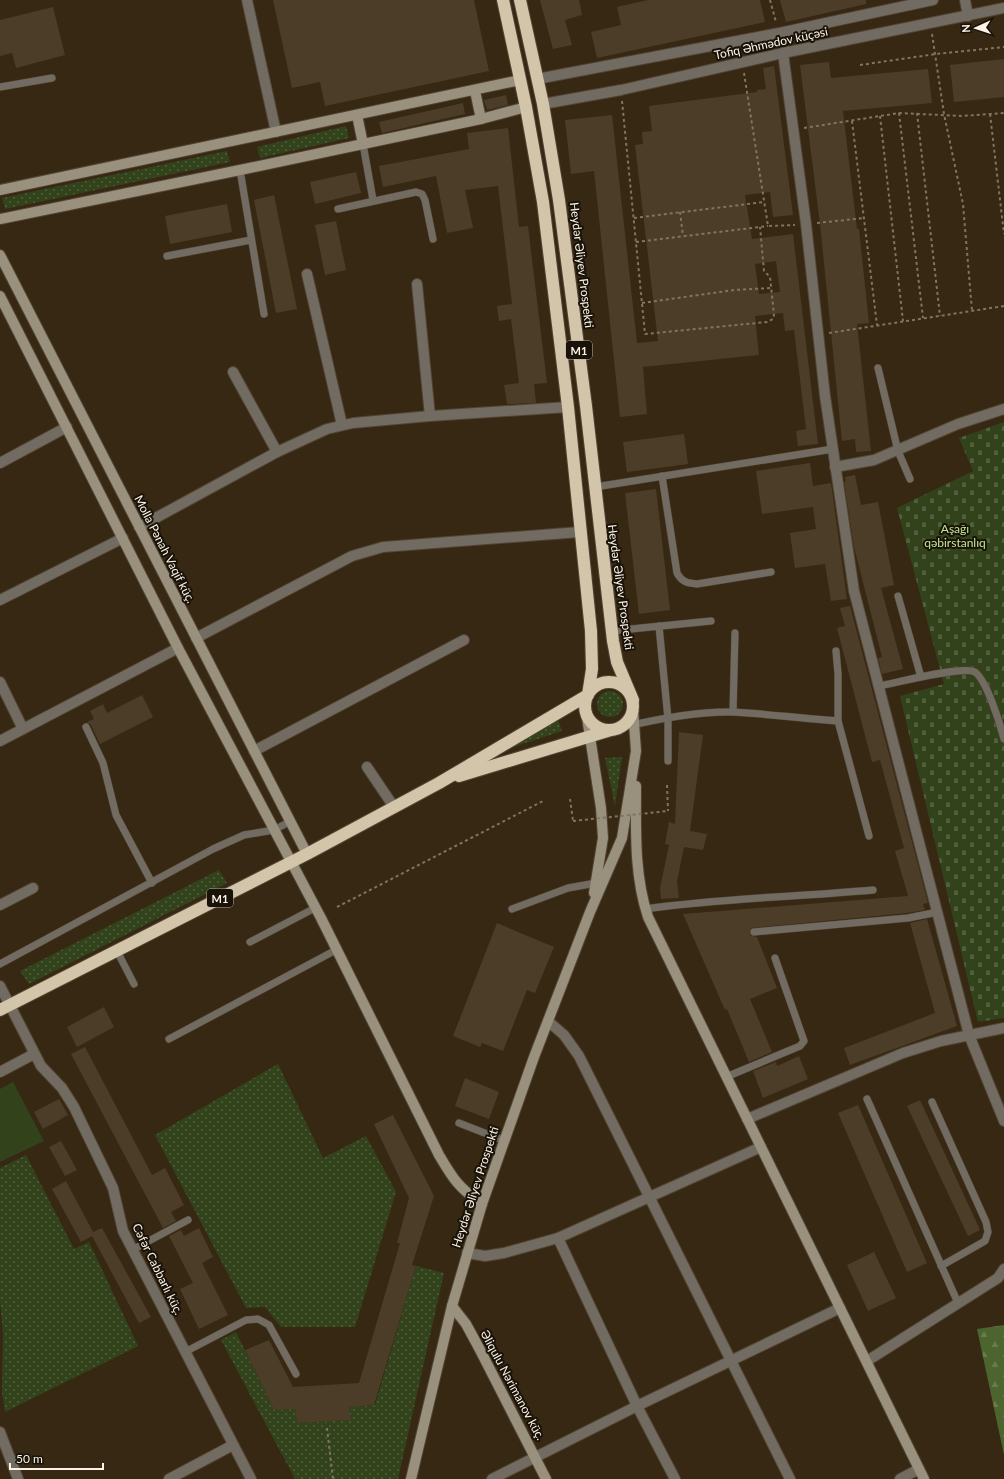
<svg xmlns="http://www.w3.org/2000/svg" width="1004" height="1479" font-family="Lato,sans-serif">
<defs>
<pattern id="grass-dots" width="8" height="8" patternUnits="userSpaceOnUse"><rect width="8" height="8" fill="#32431c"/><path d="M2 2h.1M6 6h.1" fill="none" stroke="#515f3d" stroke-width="1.8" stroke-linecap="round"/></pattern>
<pattern id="forest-firs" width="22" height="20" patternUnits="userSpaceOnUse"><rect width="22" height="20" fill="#4c642d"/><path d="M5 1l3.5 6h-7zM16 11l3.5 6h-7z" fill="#677b4b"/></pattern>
<pattern id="cemetery-stones" width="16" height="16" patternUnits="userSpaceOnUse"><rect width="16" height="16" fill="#32431c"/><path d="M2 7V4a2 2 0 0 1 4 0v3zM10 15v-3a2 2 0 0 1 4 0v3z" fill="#515f3d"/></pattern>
</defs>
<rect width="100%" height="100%" fill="#362813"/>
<g fill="url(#grass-dots)">
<path d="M346 126 349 138 260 158 257 147Z"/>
<path d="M227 151 230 162 5 209 2 198Z"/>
<circle cx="610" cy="704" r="13"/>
<path d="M557 717 562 731 504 750Z"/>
<path d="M622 757 615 806 605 758Z"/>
<path d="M219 870 227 883 29 984 20 971Z"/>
<path d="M278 1064 323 1158 366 1136 396 1192 355 1327H281L265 1307 246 1308 155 1135Z"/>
<path d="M26 1155 74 1249 89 1242 138 1346 5 1412 2 1393 3 1334 0 1301V1168Z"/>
<path d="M416 1266 444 1273 398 1479H295L221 1340 236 1332 274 1410 295 1409 297 1423 350 1420 349 1407 375 1405Z"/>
</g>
<path fill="url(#forest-firs)" d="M1004 1325V1455L977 1329Z"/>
<path fill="url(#cemetery-stones)" d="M1004 422V1018L978 1022 900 696 944 684 897 508 973 471 959 438Z"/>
<path fill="#32431c" d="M13 1082 44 1141 0 1162V1089Z"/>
<g fill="#4c3d28" fill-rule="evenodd">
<path d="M273 0H474L489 71 325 106 320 82 292 88Z"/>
<path d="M540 0H579L582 15 565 20 572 45 553 49Z"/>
<path d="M648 0H760L765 22 597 58 591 32 621 25 617 7Z"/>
<path d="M780 0H866V4L786 22Z"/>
<path d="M53 7 65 55 16 68 12 53 0 56V20Z"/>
<path d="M1004 59V97L954 102 950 65Z"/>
<path d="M829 62 831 78 928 69 932 103 843 111 857 229H859L869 323 857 324 871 451 856 452 855 439 842 441 820 224 800 65Z"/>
<path d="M774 66 793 215 773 217 770 192 745 195 752 239 793 234 818 444 798 446 796 431 806 429 794 330 785 331 783 313 755 316 759 355 643 367 647 414 620 417 594 171 571 174 565 120 612 115 637 343 658 341 635 145 643 144 642 132 652 131 649 106 757 92V90L766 89 763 68ZM776 261 780 292 759 294 755 264Z"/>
<path d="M506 95 508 105 487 110 484 100Z"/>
<path d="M463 103 465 114 382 133 379 122Z"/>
<path d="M508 128 519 227 528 226 547 383 534 384 536 403 507 404 504 385 519 383 511 319 499 321 497 306 512 304 498 186 465 190 473 228 447 233 436 176 383 187 379 166 469 149 467 133Z"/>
<path d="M356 172 361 193 315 204 310 182Z"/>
<path d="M274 195 297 309 276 313 254 200Z"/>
<path d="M227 204 232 232 170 244 165 216Z"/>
<path d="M336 221 346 270 325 275 315 225Z"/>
<path d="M684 434 688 464 627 472 623 442Z"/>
<path d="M810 463 813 486 831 483 847 599 831 601 825 564 795 568 790 533 816 529 813 507 762 514 756 471Z"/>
<path d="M855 475 861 505 878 502 894 585 881 588 903 669 882 674 878 658 882 657 854 547 844 482 846 481 845 477Z"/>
<path d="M656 489 670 610 639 614 625 493Z"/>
<path d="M850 606 928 903 923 904 925 910 907 913 751 928 750 935 757 937 777 988 750 999 772 1052 749 1062 727 1009 725 1010 683 914 908 896 895 851 904 848 880 760 872 762 837 628 845 626 840 608Z"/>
<path d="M142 695 153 717 100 744 91 725 87 722 94 719 90 711 103 704 107 713Z"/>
<path d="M679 732 703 735 690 831 707 834 703 850 684 847 677 881 679 898 661 899 660 888 669 845 665 844 669 822 675 824Z"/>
<path d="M927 919 957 1026 850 1065 844 1048 935 1013 910 923Z"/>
<path d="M497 923 554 947 535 993 527 990 503 1051 482 1043 480 1047 453 1036Z"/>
<path d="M104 1007 114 1027 77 1047 67 1027Z"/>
<path d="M85 1047 152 1175 165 1168 184 1205 171 1212 176 1221 163 1228 71 1054Z"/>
<path d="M799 1056 808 1079 763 1098 753 1071 776 1062 777 1066Z"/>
<path d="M465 1078 499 1092 489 1119 455 1106Z"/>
<path d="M59 1099 68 1115 43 1129 34 1112Z"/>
<path d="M920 1100 980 1230 968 1236 907 1106Z"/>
<path d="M858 1105 927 1263 907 1272 838 1113Z"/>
<path d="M393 1115 434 1196 412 1265 416 1266 374 1405 349 1407 351 1420 297 1423 295 1409 274 1410 245 1350 269 1340 293 1387 359 1383 400 1243H397L409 1198 374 1124Z"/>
<path d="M61 1141 77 1170 65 1176 49 1147Z"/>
<path d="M66 1181 93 1232 102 1228 151 1317 139 1323 92 1236 81 1242 52 1189Z"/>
<path d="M199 1228 213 1257 202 1263 228 1315 199 1329 180 1289 193 1283 169 1236 181 1230 184 1236Z"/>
<path d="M874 1252 896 1298 868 1311 847 1265Z"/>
</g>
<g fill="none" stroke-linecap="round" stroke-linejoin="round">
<defs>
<g id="lane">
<path d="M0 87 52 78"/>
<path d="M363 144 373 200"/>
<path d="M240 170 264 314"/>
<path d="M338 209 416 192 422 194 425 200 433 239"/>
<path d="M167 256 251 240"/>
<path d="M878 368 898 451 910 479"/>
<path d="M662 476 677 573C682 582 687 583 697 584L771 572"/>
<path d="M595 487 833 449"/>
<path d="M898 596 921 677"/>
<path d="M659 626 668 719V761"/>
<path d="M611 631 711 621"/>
<path d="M836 651 838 674V721"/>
<path d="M879 686C896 683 963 665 975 672 987 681 1000 724 1004 739"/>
<path d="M733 712 735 633"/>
<path d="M86 727 103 763 116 815 152 883"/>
<path d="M619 728C652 720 700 711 734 712 769 714 804 719 838 721L869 836"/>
<path d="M512 909 568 888 596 883"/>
<path d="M645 909C721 898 797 897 873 890"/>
<path d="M754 932 908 918 938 912"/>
<path d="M250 942 315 908"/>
<path d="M117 951 134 984"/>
<path d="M0 964 213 849 244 835 274 830 291 821"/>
<path d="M169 1039 336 950"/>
<path d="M726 1077 800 1046 804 1041 775 958"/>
<path d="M867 1099 958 1303"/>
<path d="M932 1102 986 1222 988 1232 985 1241 941 1266"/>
<path d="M459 1123 505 1141"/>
<path d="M132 1250 188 1220"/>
<path d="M185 1352 246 1320 258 1319 269 1325 296 1374"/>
</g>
<g id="street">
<path d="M247 0 276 132"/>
<path d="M965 0 968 16"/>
<path d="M783 53 806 224 825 396 854 591 969 1035 1004 1121"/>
<path d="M537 79 779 33 933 0"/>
<path d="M543 104 621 90 783 53 1004 8"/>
<path d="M307 274 342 425"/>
<path d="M417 284 430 416"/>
<path d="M233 372 277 452"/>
<path d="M0 463 67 427"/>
<path d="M835 467 874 460 958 424 1004 409"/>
<path d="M139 527 277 452 327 429 353 423 430 416 568 407"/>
<path d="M0 600 123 538"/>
<path d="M196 638 352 556 383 547 580 532"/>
<path d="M0 682 23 729"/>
<path d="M0 741 178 648"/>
<path d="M254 751 464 640"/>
<path d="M367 767 394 807"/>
<path d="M0 905 33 888"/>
<path d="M0 986 41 1066 62 1088 74 1107 113 1188 123 1231 251 1479"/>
<path d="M549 1022 564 1035 579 1056 790 1479"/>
<path d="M0 1072 34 1054"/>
<path d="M747 1119 903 1053 941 1041 1004 1028"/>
<path d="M558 1238 637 1406 675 1479"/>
<path d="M467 1253 485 1256 504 1253 558 1238 761 1147"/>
<path d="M867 1361 998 1278 1004 1269"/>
<path d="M0 1432 18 1479"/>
<path d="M169 1479 233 1445"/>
<path d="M492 1479 637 1406 840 1308"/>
<path d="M900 1479 919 1469"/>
</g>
<g id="secondary">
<path d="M475 91 481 119"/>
<path d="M357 115 363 144"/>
<path d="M0 190 520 80"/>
<path d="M0 219 240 170 481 119 526 107"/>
<path d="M0 255 307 854"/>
<path d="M0 296 178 648 321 918 439 1155C453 1179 459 1188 482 1204"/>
<path d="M586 711 601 808 603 838 594 893"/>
<path d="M636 786C636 831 634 875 648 917L924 1479"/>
<path d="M452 1306 466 1324 479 1348 546 1479"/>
<path d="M411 1479 452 1306 482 1204 534 1057 590 912 622 838 636 751 633 709"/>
</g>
<g id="highway">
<path d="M520 0 543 104 559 200 586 406 613 641 617 662 633 700"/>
<circle cx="609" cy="706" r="24"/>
<path d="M459 776 611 730"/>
<path d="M0 1010 307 854 439 783 588 695 592 669 591 631 568 407 543 202 526 107 503 0"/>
</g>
</defs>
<use href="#lane" stroke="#524431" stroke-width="8"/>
<use href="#street" stroke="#524431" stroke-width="12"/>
<use href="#secondary" stroke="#524431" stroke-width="12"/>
<use href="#highway" stroke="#524431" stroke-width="14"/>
<g stroke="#807462" stroke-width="2" stroke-dasharray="3 3" stroke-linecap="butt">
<path d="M770 0 776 22"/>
<path d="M932 34 944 114 963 204 972 311"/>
<path d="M860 65 936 54 1004 47"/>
<path d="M744 73 768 226 795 225"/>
<path d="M622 101 645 334 767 322 773 319 774 315 770 277 764 271 760 227"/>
<path d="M899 113 923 318"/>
<path d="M917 113 940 316"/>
<path d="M990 114 1004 234"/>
<path d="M880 116 903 321"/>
<path d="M852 121 877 325"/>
<path d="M804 128 899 113 962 116 1004 113"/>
<path d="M680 212 683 236"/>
<path d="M634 218 764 202"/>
<path d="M817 223 864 218"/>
<path d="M636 242 768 226"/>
<path d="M642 303 734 290 771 288"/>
<path d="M829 333 1004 306"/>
<path d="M667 785 668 811"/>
<path d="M570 799 573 821"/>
<path d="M337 907 545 800"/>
<path d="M327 1428 333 1479"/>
</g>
<use href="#lane" stroke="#716b61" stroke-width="7"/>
<use href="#street" stroke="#716b61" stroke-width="10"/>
<use href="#secondary" stroke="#99907e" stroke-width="10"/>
<use href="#highway" stroke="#d3c5aa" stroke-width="12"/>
<path stroke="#807462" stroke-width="2" stroke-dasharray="3 3" stroke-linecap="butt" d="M573 821 668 811"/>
</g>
<g text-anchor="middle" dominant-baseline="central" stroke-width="4" stroke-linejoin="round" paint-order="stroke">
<g fill="#191209" stroke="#b8b0a4" stroke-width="1">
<rect x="566" y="341" width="26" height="18" rx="3"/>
<rect x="207" y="889" width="26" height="18" rx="3"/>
</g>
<g font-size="11" font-weight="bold" fill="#fcf3e6">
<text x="579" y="350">M1</text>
<text x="220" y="898">M1</text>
</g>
<g font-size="12" fill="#fcf3e6" stroke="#191209">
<text transform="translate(771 43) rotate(-12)">Tofiq Əhmədov küçəsi</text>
<text transform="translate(582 265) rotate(83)">Heydər Əliyev Prospekti</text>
<text transform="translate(165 549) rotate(63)">Molla Pənah Vaqif küç.</text>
<text transform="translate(621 587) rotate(82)">Heydər Əliyev Prospekti</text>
<text transform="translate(475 1187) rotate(-72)">Heydər Əliyev Prospekti</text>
<text transform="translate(158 1269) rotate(64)">Cəfər Cabbarlı küç.</text>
<text transform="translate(513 1385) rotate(62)">Əliqulu Nərimanov küç.</text>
</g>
<g font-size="12" fill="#c0e692" stroke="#191209">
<text x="955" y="528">Aşağı<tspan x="955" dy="14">qəbirstanlıq</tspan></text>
</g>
</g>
<g transform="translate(976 28) rotate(267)" stroke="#191209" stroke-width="3" paint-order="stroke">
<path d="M0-3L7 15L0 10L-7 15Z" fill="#fcf3e6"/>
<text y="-6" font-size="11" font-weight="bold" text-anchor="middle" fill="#fcf3e6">N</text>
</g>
<path d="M10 1463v6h93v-6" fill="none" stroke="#fcf3e6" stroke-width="2"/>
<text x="16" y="1463" font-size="12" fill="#fcf3e6" stroke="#191209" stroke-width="3" paint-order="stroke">50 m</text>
</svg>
